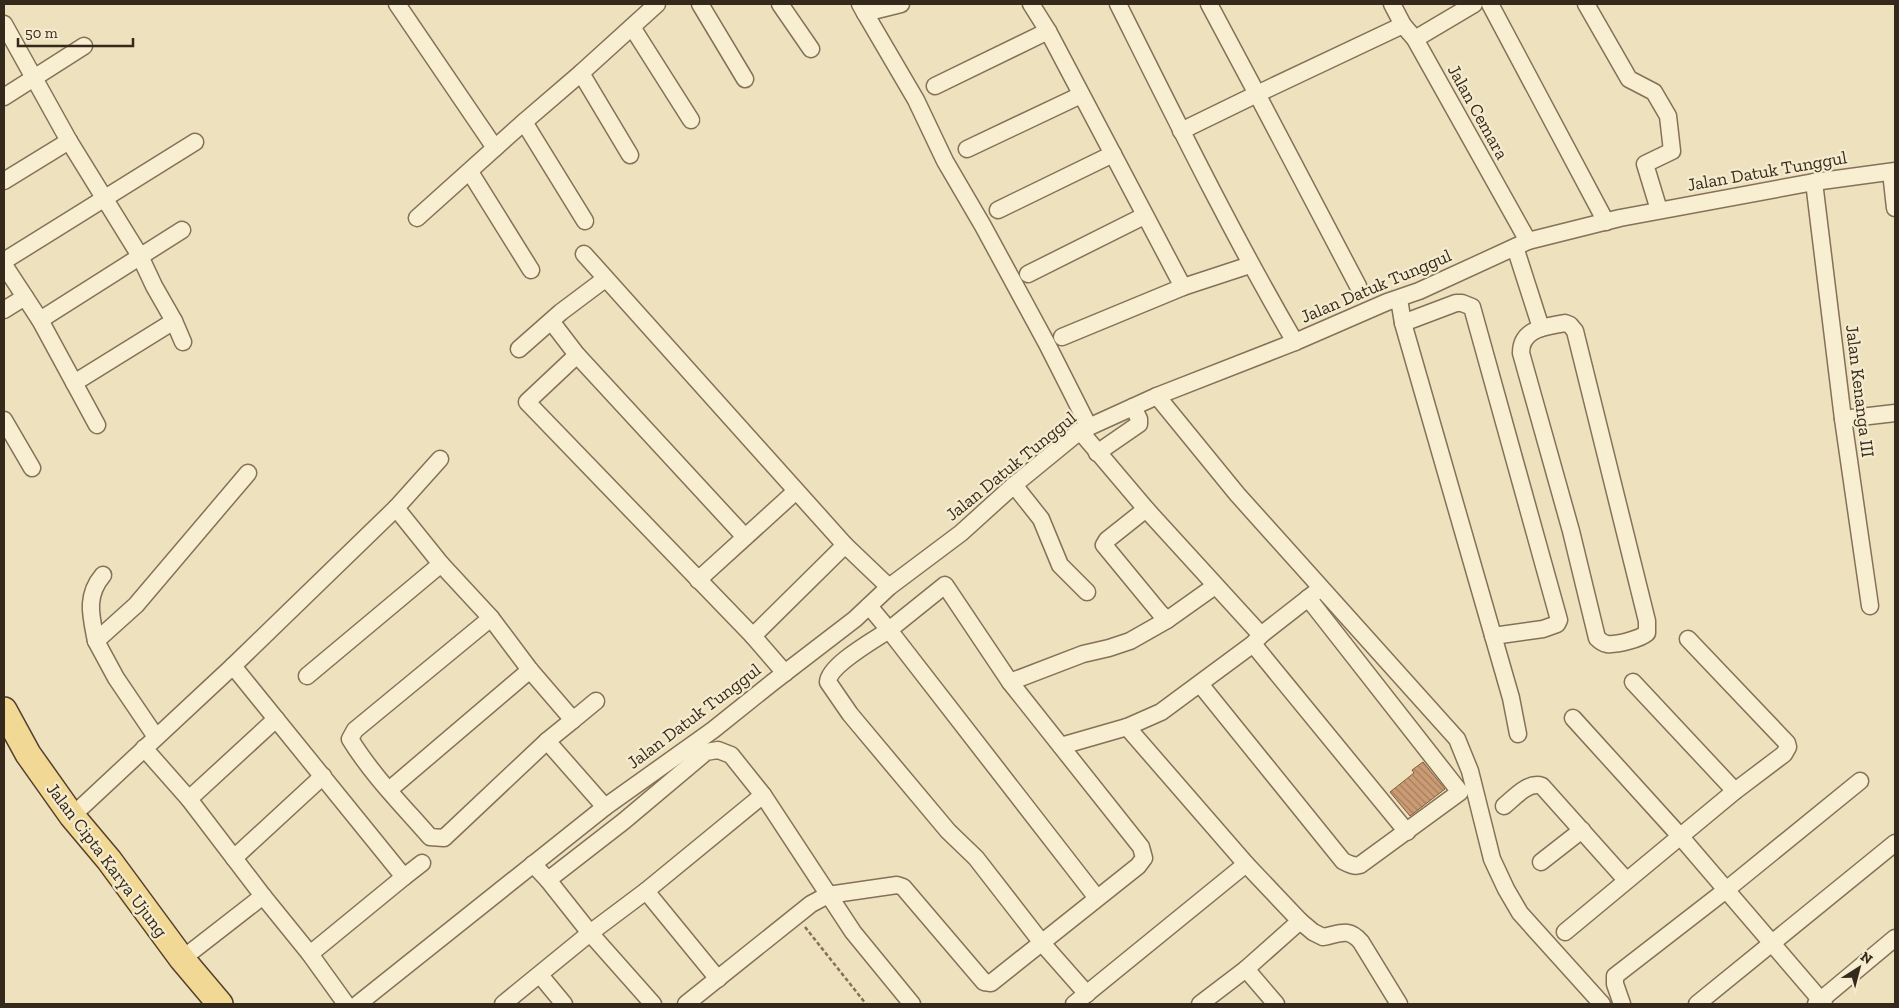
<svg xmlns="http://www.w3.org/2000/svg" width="1899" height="1008" font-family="'Zilla Slab',serif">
<defs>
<pattern id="building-back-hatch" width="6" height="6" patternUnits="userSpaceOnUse" patternTransform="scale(1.25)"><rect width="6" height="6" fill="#cb9b74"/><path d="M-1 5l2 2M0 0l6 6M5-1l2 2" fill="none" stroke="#a67e5e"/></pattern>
</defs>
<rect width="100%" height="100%" fill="#ede1be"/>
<path fill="url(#building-back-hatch)" stroke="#845c3d" d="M1423 762 1445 789 1410 816 1390 792 1414 773 1412 770Z"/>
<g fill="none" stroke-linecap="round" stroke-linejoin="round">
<defs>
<g id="street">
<path d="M397 4 495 148"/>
<path d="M700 4 745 79"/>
<path d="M780 4 811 49"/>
<path d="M860 4 865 13 901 4"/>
<path d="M1031 4 1048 31 1183 287"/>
<path d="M1118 4C1175 118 1231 232 1295 342"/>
<path d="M1392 4 1403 25 1415 39 1528 241"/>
<path d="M1490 4 1606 222"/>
<path d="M1586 4 1629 79 1654 92 1668 116 1672 151 1645 164 1659 210"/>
<path d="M865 13 916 100 945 161 983 226 1047 344 1089 427"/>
<path d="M4 24 69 141 140 256 154 286 174 321 183 342"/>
<path d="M632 27 691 120"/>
<path d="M1415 39 1474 4"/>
<path d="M581 73 630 155"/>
<path d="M935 86 1048 31"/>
<path d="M4 97 84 46"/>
<path d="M524 122 585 221"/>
<path d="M1181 131 1257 94 1209 4"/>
<path d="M967 149 1081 95"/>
<path d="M470 172 531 270"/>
<path d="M1891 172 1895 208"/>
<path d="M4 181 69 141"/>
<path d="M1814 182 1843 419 1870 606"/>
<path d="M998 210 1113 154"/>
<path d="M417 218 524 122 581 73 657 4"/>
<path d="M1515 247 1541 328"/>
<path d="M584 254 845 545 753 636"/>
<path d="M4 261 195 142"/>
<path d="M4 265 40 320 97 425"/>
<path d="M1028 274 1144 216"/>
<path d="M1358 286 1257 94 1403 25"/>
<path d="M1399 299 1403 323 1511 698 1518 734"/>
<path d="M4 310 25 297"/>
<path d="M40 320 182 230"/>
<path d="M551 321 577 355 745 537"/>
<path d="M1403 323 1456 303H1462L1472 307 1559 620 1557 624 1543 629 1493 636"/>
<path d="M1565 323 1570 325 1575 331 1647 621V633C1640 639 1617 645 1607 644 1603 643 1600 641 1597 638L1571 531 1521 353C1521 328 1546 327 1565 323Z"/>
<path d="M1062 337 1183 287 1250 265"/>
<path d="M519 349 561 312 605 279"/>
<path d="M577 355 527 402 753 636 785 673"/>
<path d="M74 383 174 321"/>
<path d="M1157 396 1237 494 1457 739 1470 771 1492 859 1506 889 1520 913 1602 1004"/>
<path d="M1843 419 1895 413"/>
<path d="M4 420 32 468"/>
<path d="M1080 431 1146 509 1261 635"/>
<path d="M1097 453 1139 424V419L1133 407"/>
<path d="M1014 485 1041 519 1060 565 1087 592"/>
<path d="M396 508 441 564 491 618 530 670 573 720 547 741 605 807"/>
<path d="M1146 509 1107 540 1104 545 1160 613 1167 620 1215 586"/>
<path d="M845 545 889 587"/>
<path d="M698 580 796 491"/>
<path d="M869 606 889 630C874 640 829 665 828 682L850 714 948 831 976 858 1042 943 1087 994"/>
<path d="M491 618 355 730 350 739C372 775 403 806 430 837L444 838 547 741"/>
<path d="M96 641C91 616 85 596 103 575"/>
<path d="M1253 644 1407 832"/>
<path d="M233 666 404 877 310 954"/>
<path d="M307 676 441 564"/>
<path d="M1010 682 1083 654 1109 648 1130 641 1167 620"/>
<path d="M1633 682 1735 791"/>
<path d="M1200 684 1343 861C1349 864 1354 867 1360 865L1460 792 1308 598"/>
<path d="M1573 718 1680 836 1824 1004"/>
<path d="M573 720 596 701"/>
<path d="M1127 727 1246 864 1300 921 1246 969"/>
<path d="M156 737 116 678 96 641 136 605 248 473"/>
<path d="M1061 746 1127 727 1161 712 1253 644 1261 635 1316 592"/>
<path d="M144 748 189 799 263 896 310 954 346 1004"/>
<path d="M389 790 530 670"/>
<path d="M189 799 276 719"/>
<path d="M1504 806C1514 798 1528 781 1542 786L1626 880"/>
<path d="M72 816 233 666 396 508 440 459"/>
<path d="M234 858 323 776"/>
<path d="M1541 862 1582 830"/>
<path d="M533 864 548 880 624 821 706 752 718 750 731 755 763 795 853 932 912 1004"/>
<path d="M404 877 422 863"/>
<path d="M548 880 590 933 653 1004"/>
<path d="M646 891 718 979"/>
<path d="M1300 921 1313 932 1323 937C1340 934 1348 927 1361 942L1399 1004"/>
<path d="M1565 932 1735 791 1784 754 1788 747 1787 743 1688 639"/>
<path d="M182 959 263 896"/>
<path d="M540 975 564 1004"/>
<path d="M358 1004 605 807 713 730 773 682 855 619 889 587 961 533 1014 485 1080 431 1157 396 1295 342 1387 302 1419 291 1528 241 1620 218 1814 182 1895 171"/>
<path d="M503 1004 590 933 646 891 763 795"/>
<path d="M686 1004 811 904 828 895 897 885 903 887 984 982 991 983 1138 866 1144 858 1141 847 1010 682 945 585 889 630 1097 898"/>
<path d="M1074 1004 1246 864"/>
<path d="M1200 1004 1246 969 1276 1004"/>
<path d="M1622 1004 1615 984V976L1726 890 1860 781"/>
<path d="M1697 1004 1895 843"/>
<path d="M1816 1004 1895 938"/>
</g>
<path id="primary" d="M4 710 28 754 72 816 109 860 182 959 220 1004"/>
</defs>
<use href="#street" stroke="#857157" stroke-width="19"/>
<use href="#primary" stroke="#533f2c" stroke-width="28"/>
<path stroke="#857157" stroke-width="2.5" stroke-dasharray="4 2.5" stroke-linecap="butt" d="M805 927 866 1004"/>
<use href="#street" stroke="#f8eed1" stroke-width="16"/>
<use href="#primary" stroke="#f1d895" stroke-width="25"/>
</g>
<g text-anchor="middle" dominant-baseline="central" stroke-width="4.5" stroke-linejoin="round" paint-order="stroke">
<g font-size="18" fill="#35291c" stroke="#f5ebce">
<text transform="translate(1478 112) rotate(61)">Jalan Cemara</text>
<text transform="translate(1767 171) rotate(-10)">Jalan Datuk Tunggul</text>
<text transform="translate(1376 286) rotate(-23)">Jalan Datuk Tunggul</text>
<text transform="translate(1860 391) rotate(83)">Jalan Kenanga III</text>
<text transform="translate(1011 466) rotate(-39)">Jalan Datuk Tunggul</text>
<text transform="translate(694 716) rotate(-37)">Jalan Datuk Tunggul</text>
<text transform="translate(107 860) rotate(53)">Jalan Cipta Karya Ujung</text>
</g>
</g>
<rect width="1899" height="1008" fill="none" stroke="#35291c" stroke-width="10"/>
<g transform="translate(1859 968) rotate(36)" stroke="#f5ebce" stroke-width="4" paint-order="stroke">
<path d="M0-4L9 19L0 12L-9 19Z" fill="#35291c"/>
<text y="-8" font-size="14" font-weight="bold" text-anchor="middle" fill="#35291c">N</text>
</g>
<path d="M18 38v8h115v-8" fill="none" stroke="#35291c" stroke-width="2.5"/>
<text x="25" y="38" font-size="15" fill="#35291c" stroke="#f5ebce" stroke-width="4" paint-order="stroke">50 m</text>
</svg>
